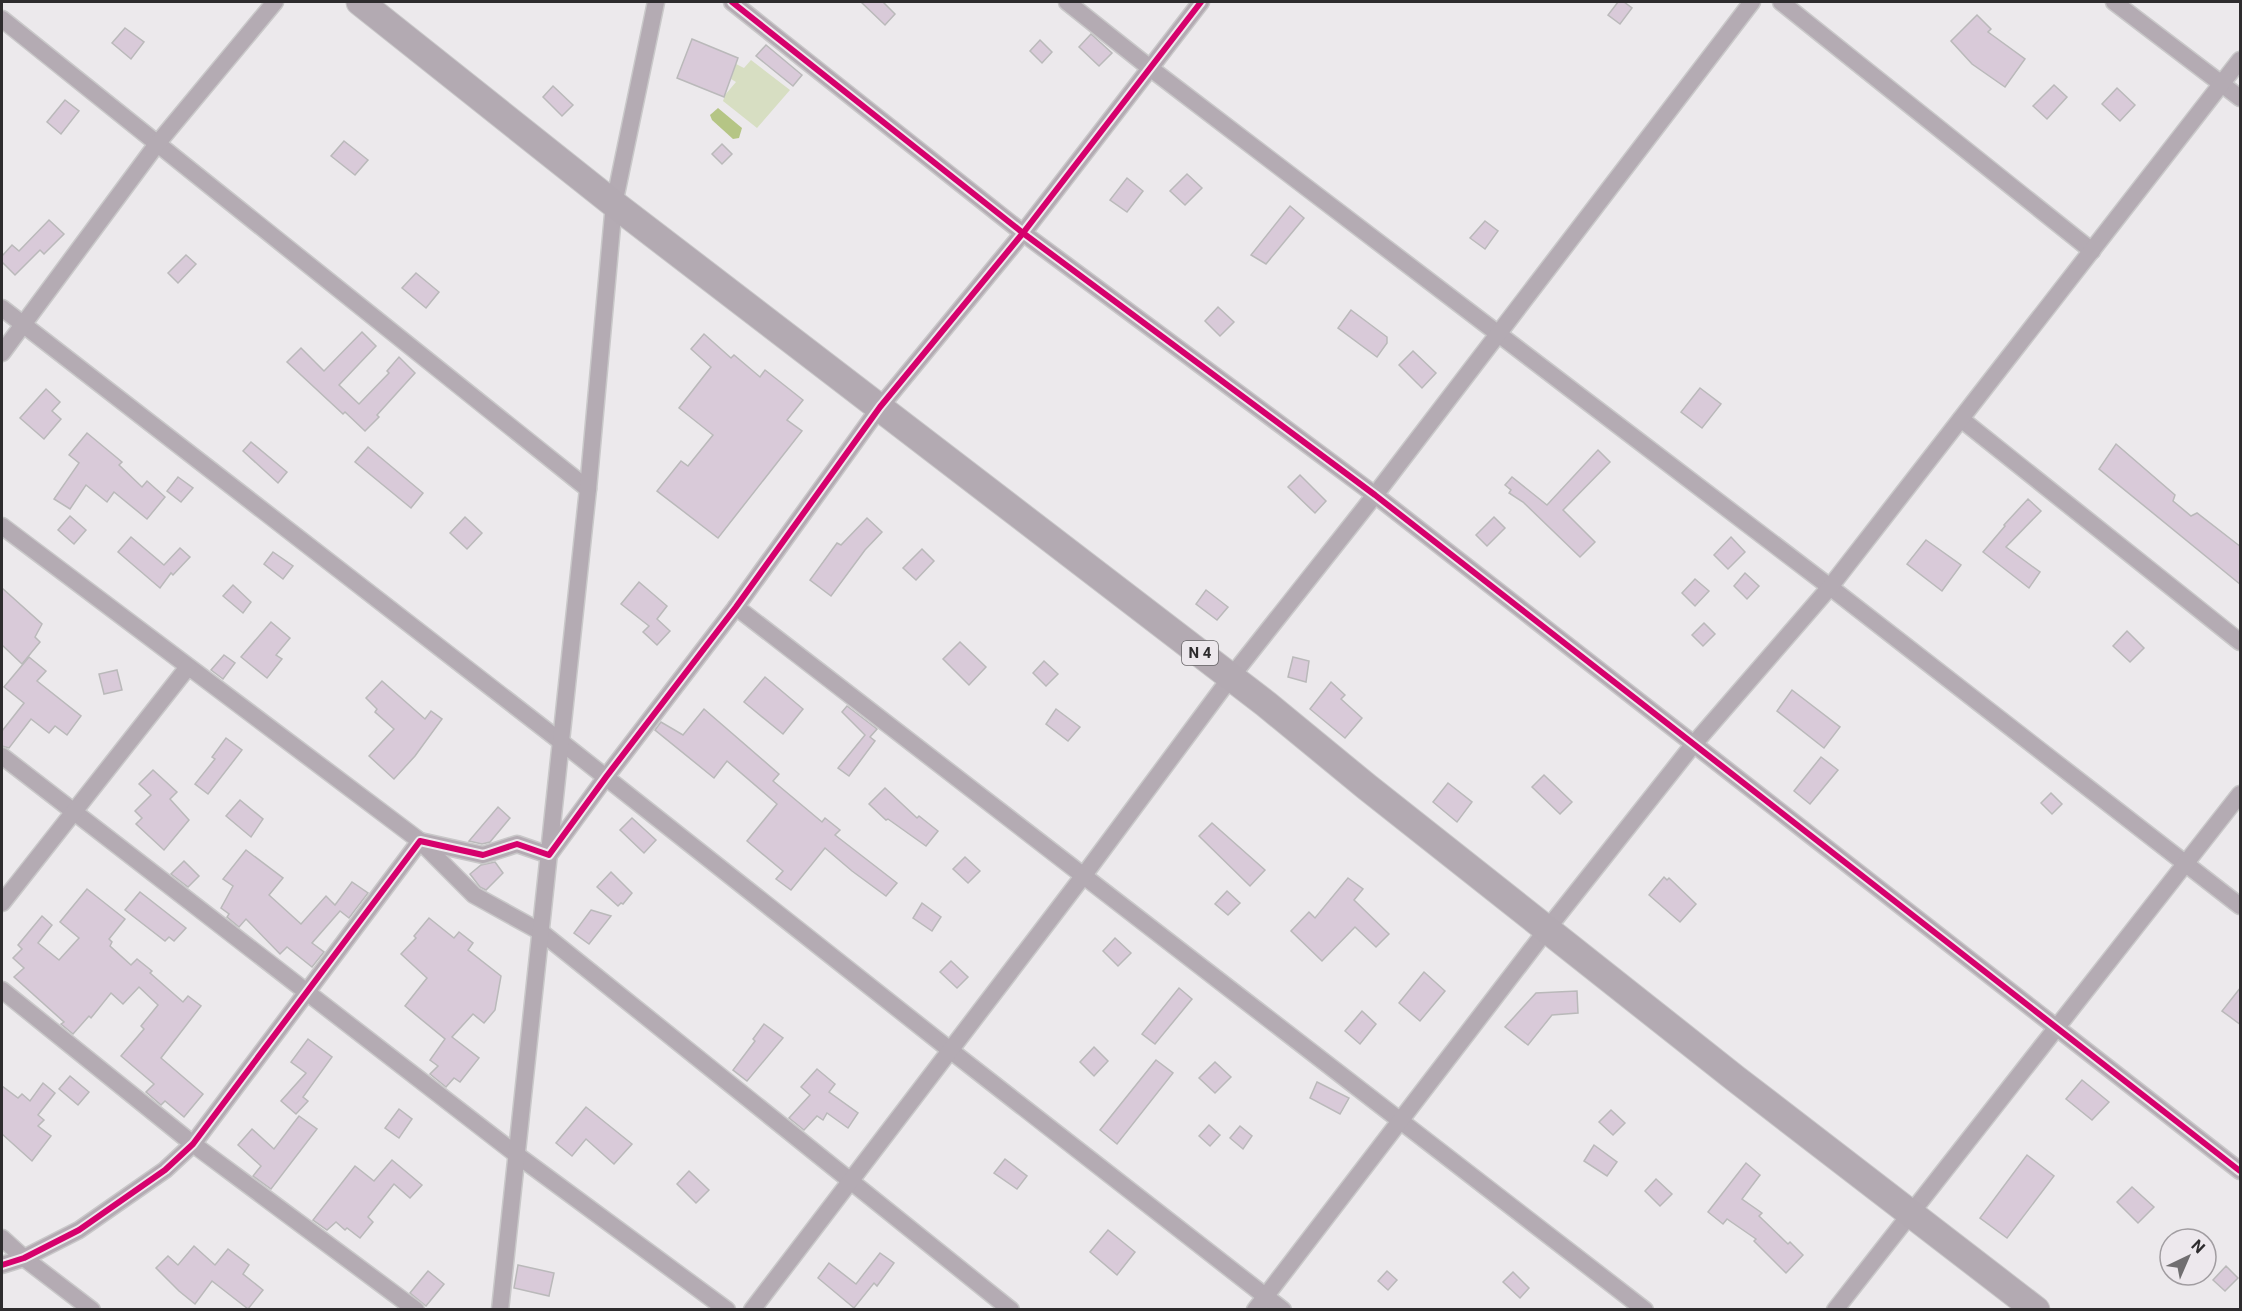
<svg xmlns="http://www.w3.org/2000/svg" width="2242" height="1311" font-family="Roboto,sans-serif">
<rect width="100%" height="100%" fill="#ece9ec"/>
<path fill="#d7dec2" d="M751 60 790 90 757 128 723 101 725 95 736 82 731 79 736 64 744 68Z"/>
<path fill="#b5c585" d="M718 108 742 128 739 138 733 139 712 120 710 115Z"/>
<g fill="#d9cad9" stroke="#bab9ba" stroke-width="1.5">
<path d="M861 2H883L895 14 885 25Z"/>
<path d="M1618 2H1624L1632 8 1620 24 1608 15Z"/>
<path d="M1977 15 1991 29 1988 32 2025 59 2005 87 1972 64 1951 41Z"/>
<path d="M125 28 144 42 131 59 112 43Z"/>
<path d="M1091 34 1112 53 1099 66 1079 47Z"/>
<path d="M692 39 738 58 724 97 677 78Z"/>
<path d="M1040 40 1052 52 1042 63 1030 51Z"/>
<path d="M766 45 802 75 793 86 756 56Z"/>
<path d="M2054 85 2067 97 2047 119 2033 106Z"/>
<path d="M553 86 573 105 562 116 543 97Z"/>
<path d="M2117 88 2135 105 2120 121 2102 104Z"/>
<path d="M65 100 79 111 61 134 47 122Z"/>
<path d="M344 141 368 160 355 175 331 156Z"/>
<path d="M722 144 732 154 722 164 712 154Z"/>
<path d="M1187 174 1202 188 1185 205 1170 191Z"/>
<path d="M1127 178 1143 191 1127 212 1110 200Z"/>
<path d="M1290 206 1304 218 1266 264 1251 255Z"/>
<path d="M49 220 64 234 44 254 40 250 15 275 2 262V256L12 245 19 251Z"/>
<path d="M1485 221 1498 231 1485 249 1470 238Z"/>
<path d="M186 255 196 264 178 283 168 273Z"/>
<path d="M416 273 439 292 426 308 402 288Z"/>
<path d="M1218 307 1234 322 1220 336 1205 321Z"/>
<path d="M1351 310 1387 337V343L1377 357 1338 328Z"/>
<path d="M362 332 376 346 339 385 359 404 389 373 387 371 399 357 415 373 377 415 379 417 365 431 345 412 343 414 287 362 301 348 324 371Z"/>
<path d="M704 334 731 358 734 355 760 377 765 370 803 400 787 420 802 431 718 538 657 491 681 461 688 466 713 435 679 408 711 367 691 349Z"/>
<path d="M1413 351 1436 373 1422 388 1399 365Z"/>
<path d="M1700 388 1721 404 1702 428 1681 412Z"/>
<path d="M46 389 60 402 52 411 61 419 44 439 20 418Z"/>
<path d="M87 433 122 462 119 465 142 487 147 481 165 497 147 519 114 492 107 502 86 485 70 509 54 499 79 463 69 455Z"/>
<path d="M251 442 287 472 278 483 243 451Z"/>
<path d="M2116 444 2175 495 2173 501 2191 516 2197 513 2241 547V585L2099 469Z"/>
<path d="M368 447 423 493 411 508 355 462Z"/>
<path d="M1598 450 1610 462 1563 510 1595 542 1580 557 1523 502 1509 493 1511 490 1505 485 1512 477 1547 505Z"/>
<path d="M1300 475 1326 501 1315 513 1288 487Z"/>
<path d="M178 477 193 488 181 502 167 491Z"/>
<path d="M2028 499 2041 511 2006 547 2040 572 2029 588 1983 552 2005 526 2004 525Z"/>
<path d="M70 516 86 530 74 544 58 530Z"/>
<path d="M465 517 482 533 467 549 450 533Z"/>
<path d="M1494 517 1505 528 1487 546 1476 535Z"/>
<path d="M867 518 882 532 865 550 831 596 810 580 837 543 841 545Z"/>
<path d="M131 537 164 565 180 548 190 557 173 575 171 573 160 588 118 552Z"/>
<path d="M1731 537 1745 552 1728 569 1714 555Z"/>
<path d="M1926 540 1961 565 1942 591 1907 564Z"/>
<path d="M922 549 934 561 916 580 903 568Z"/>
<path d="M273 552 293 566 283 579 264 564Z"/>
<path d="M1745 573 1759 586 1747 599 1734 586Z"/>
<path d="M1695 579 1709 591 1695 606 1682 593Z"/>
<path d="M639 582 667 606 657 619 670 631 657 645 643 632 649 626 621 604Z"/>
<path d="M233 585 251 602 243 613 223 596Z"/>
<path d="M2 588 42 624 35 637 40 642 22 664 2 645Z"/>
<path d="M1206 590 1228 607 1217 620 1196 604Z"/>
<path d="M271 622 290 638 276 655 282 659 267 678 241 657Z"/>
<path d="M1704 623 1715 634 1703 646 1692 635Z"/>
<path d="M2127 631 2144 648 2130 662 2113 646Z"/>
<path d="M960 642 986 667 969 685 943 659Z"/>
<path d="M224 655 235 663 223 679 211 670Z"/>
<path d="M29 657 46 671 37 681 81 716 67 735 55 726 49 733 31 719 9 748 2 746V731L24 703 4 687Z"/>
<path d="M1293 657 1309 661 1306 682 1288 677Z"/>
<path d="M1044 661 1058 674 1046 686 1033 673Z"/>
<path d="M117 670 122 690 104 694 99 674Z"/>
<path d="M765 677 803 709 783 734 744 702Z"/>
<path d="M382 681 425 719 431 711 442 719 415 756 394 779 369 756 394 729 375 712 377 709 366 698Z"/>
<path d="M1331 682 1345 695 1341 699 1362 718 1345 738 1310 709Z"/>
<path d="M1792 690 1840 727 1824 748 1777 711Z"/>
<path d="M847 706 877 729 870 737 875 741 849 776 838 768 865 735 842 712Z"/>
<path d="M704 709 779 774 773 781 822 822 825 818 840 830 835 835 897 883 886 896 852 871 825 848 791 890 776 879 783 871 747 841 777 804 727 761 714 778 655 730 661 722 683 735Z"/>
<path d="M1056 709 1080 727 1068 741 1046 724Z"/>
<path d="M226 738 242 750 208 794 195 784 215 759 212 757Z"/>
<path d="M1821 757 1838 770 1810 804 1794 791Z"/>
<path d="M153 770 177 792 170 799 189 820 164 850 136 824 142 818 135 811 151 795 139 784Z"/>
<path d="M1544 775 1572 802 1560 814 1532 787Z"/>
<path d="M1448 783 1472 802 1457 822 1433 802Z"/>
<path d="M885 788 917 818 919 816 938 831 926 846 888 819 886 820 869 804Z"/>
<path d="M2051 793 2062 804 2052 814 2041 803Z"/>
<path d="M240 800 263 819 251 837 226 816Z"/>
<path d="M498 807 510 818 490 842 482 844 469 841Z"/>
<path d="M632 818 656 840 644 853 620 830Z"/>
<path d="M1212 823 1265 870 1250 886 1199 836Z"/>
<path d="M246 850 283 878 269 895 301 924 326 896 335 905 352 882 368 893 349 918 340 911 312 943 324 952 312 967 287 947 280 954 246 919 239 927 227 917 229 914 221 908 233 886 223 879Z"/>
<path d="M965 857 980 871 968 883 953 869Z"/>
<path d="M184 861 199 876 188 887 171 874Z"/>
<path d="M495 862 503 873 486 890 480 887 470 874 481 865Z"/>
<path d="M611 872 632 893 623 904 621 903 618 906 597 887Z"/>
<path d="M1664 877 1667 880 1669 878 1696 904 1680 922 1649 895Z"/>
<path d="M1348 878 1363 889 1354 900 1389 934 1376 947 1355 927 1322 961 1291 931 1309 912 1315 918Z"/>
<path d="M87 889 125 919 109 939 112 942 110 946 131 965 137 959 152 971 150 973 183 1002 188 996 201 1006 161 1058 203 1094 184 1117 165 1101 161 1105 146 1092 154 1084 121 1056 144 1029 141 1026 158 1005 139 987 123 1004 111 993 91 1018 89 1016 73 1034 61 1024 64 1022 14 977 24 968 13 958 22 949 18 945 42 916 52 925 38 943 59 960 79 938 60 922Z"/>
<path d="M1227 891 1240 903 1228 915 1215 904Z"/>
<path d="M140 892 186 928 174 941 169 937 165 941 125 910Z"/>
<path d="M922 903 941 917 932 931 913 918Z"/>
<path d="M591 910 611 916 589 944 574 933Z"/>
<path d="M429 918 454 938 459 932 473 943 468 950 501 976 495 1010 484 1023 473 1014 452 1037 479 1058 460 1082 454 1078 446 1087 430 1074 438 1066 430 1060 445 1039 405 1006 427 978 401 954 416 938 414 936Z"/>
<path d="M1115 938 1131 953 1118 966 1103 951Z"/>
<path d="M951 961 968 977 957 988 940 972Z"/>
<path d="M1424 972 1445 991 1420 1021 1399 1003Z"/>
<path d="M2241 987V1025L2222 1011Z"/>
<path d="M1179 988 1192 999 1155 1044 1142 1034Z"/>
<path d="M1577 991 1578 1013 1552 1015 1528 1045 1505 1027 1536 993Z"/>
<path d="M1362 1011 1376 1024 1360 1044 1345 1031Z"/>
<path d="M764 1024 783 1038 747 1081 733 1070 755 1041 753 1039Z"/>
<path d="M308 1039 332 1057 303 1097 308 1101 296 1114 281 1101 306 1073 291 1062Z"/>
<path d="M1094 1047 1108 1061 1094 1076 1080 1062Z"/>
<path d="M1156 1060 1173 1073 1117 1144 1100 1130Z"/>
<path d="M1215 1062 1231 1077 1215 1093 1199 1078Z"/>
<path d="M817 1069 835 1084 829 1092 858 1113 848 1128 827 1113 823 1120 817 1116 804 1130 789 1118 810 1095 801 1087Z"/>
<path d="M70 1076 89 1092 78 1105 59 1089Z"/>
<path d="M2082 1080 2109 1102 2092 1120 2066 1099Z"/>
<path d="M1317 1082 1349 1098 1340 1114 1310 1098Z"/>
<path d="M43 1083 55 1093 38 1115 44 1120 38 1126 51 1136 32 1161 2 1134V1086L18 1098 22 1094 30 1101Z"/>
<path d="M586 1107 632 1144 614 1164 586 1139 572 1156 556 1143Z"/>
<path d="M399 1109 412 1119 399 1138 385 1128Z"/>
<path d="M1611 1110 1625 1123 1613 1135 1599 1122Z"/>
<path d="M299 1116 317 1129 271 1189 253 1176 261 1166 238 1145 252 1129 274 1149Z"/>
<path d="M1209 1125 1220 1135 1210 1146 1199 1136Z"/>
<path d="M1240 1126 1252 1136 1243 1149 1230 1138Z"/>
<path d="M1594 1145 1617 1162 1607 1176 1584 1161Z"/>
<path d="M2027 1155 2054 1176 2007 1238 1980 1218Z"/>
<path d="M1005 1159 1027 1176 1017 1189 994 1173Z"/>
<path d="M392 1160 422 1185 410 1198 394 1184 368 1217 373 1222 360 1238 347 1228 345 1230 336 1222 327 1230 313 1220 355 1166 374 1181Z"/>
<path d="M1746 1163 1760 1175 1742 1199 1762 1213 1759 1216 1788 1244 1790 1242 1803 1255 1786 1273 1754 1241 1756 1239 1727 1219 1723 1224 1708 1212Z"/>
<path d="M689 1171 709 1190 696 1203 677 1184Z"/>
<path d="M1656 1179 1672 1194 1660 1206 1645 1191Z"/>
<path d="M2132 1187 2154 1207 2138 1223 2117 1202Z"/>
<path d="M1108 1230 1135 1252 1117 1275 1090 1252Z"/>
<path d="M194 1246 215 1265 228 1249 249 1265 243 1274 263 1290 248 1309 212 1281 195 1304 179 1291 156 1268 168 1256 178 1265Z"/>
<path d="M880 1253 894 1263 877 1286 874 1283 854 1308 818 1278 829 1263 856 1284Z"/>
<path d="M518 1265 554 1273 549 1296 514 1288Z"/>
<path d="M2226 1266 2238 1278 2225 1291 2213 1280Z"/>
<path d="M428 1271 444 1284 426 1306 410 1293Z"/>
<path d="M1387 1271 1397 1280 1388 1290 1378 1281Z"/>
<path d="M1513 1272 1529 1288 1520 1298 1503 1282Z"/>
</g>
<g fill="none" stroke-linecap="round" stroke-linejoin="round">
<defs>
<g id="minor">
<path d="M732 2 1023 233 1375 495 2240 1171"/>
<path d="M1067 2 1150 68 1830 587 2240 906"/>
<path d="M1781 2 2092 251"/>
<path d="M2114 2 2240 98"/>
<path d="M2 19 588 489"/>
<path d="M2 308 560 741 950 1050 1283 1310"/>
<path d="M2 353 157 144 275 2"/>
<path d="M1961 419 2240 642"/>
<path d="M2 526 420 841 474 895 541 932 1011 1310"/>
<path d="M736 607 1645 1310"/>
<path d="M2 756 517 1155 727 1310"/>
<path d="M2 903 188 667"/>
<path d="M2 990 193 1144 416 1310"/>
<path d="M2 1238 24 1258 92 1310"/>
<path d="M2 1265 24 1258 79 1230 165 1170 193 1144 420 841 483 855 517 844 549 855 606 777 736 607 880 407 1023 233 1201 2"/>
<path d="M500 1310 588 489 614 204 656 2"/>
<path d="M752 1310 1084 875 1231 677 1375 495 1752 2"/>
<path d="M1255 1310 1548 928 1693 745 1830 587 2240 60"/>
<path d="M1835 1310 2240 794"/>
</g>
<path id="trunk" d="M360 2 614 204 1266 704 1367 787 1736 1079 2036 1310"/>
</defs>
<use href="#minor" stroke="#c9c8c9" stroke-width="19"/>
<use href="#trunk" stroke="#c9c8c9" stroke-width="29"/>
<use href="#minor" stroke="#b4abb3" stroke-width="16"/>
<use href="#trunk" stroke="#b3aab2" stroke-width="27"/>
<defs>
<g id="cycleway">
<path d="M732 2 1023 233 1375 495 2240 1171"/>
<path d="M2 1265 24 1258 79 1230 165 1170 193 1144 420 841 483 855 517 844 549 855 606 777 736 607 880 407 1023 233 1201 2"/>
</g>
</defs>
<use href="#cycleway" stroke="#ede8ed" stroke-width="10"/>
<use href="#cycleway" stroke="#d6006c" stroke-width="6"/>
</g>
<g text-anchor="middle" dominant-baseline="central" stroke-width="4.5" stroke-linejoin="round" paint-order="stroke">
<rect fill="#ede8ed" stroke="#676467" stroke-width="1.5" x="1182" y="641" width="36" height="24" rx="4.5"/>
<g font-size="15" font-weight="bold" fill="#2e2c2e">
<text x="1200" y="653">N 4</text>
</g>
</g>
<rect width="2242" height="1311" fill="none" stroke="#2e2c2e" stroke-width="6"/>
<g transform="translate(2188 1257) rotate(44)"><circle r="28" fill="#ede8ed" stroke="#a19da1" stroke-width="1.5"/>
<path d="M0-4.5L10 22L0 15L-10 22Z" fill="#706e70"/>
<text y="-9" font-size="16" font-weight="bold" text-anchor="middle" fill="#2e2c2e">N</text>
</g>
</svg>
